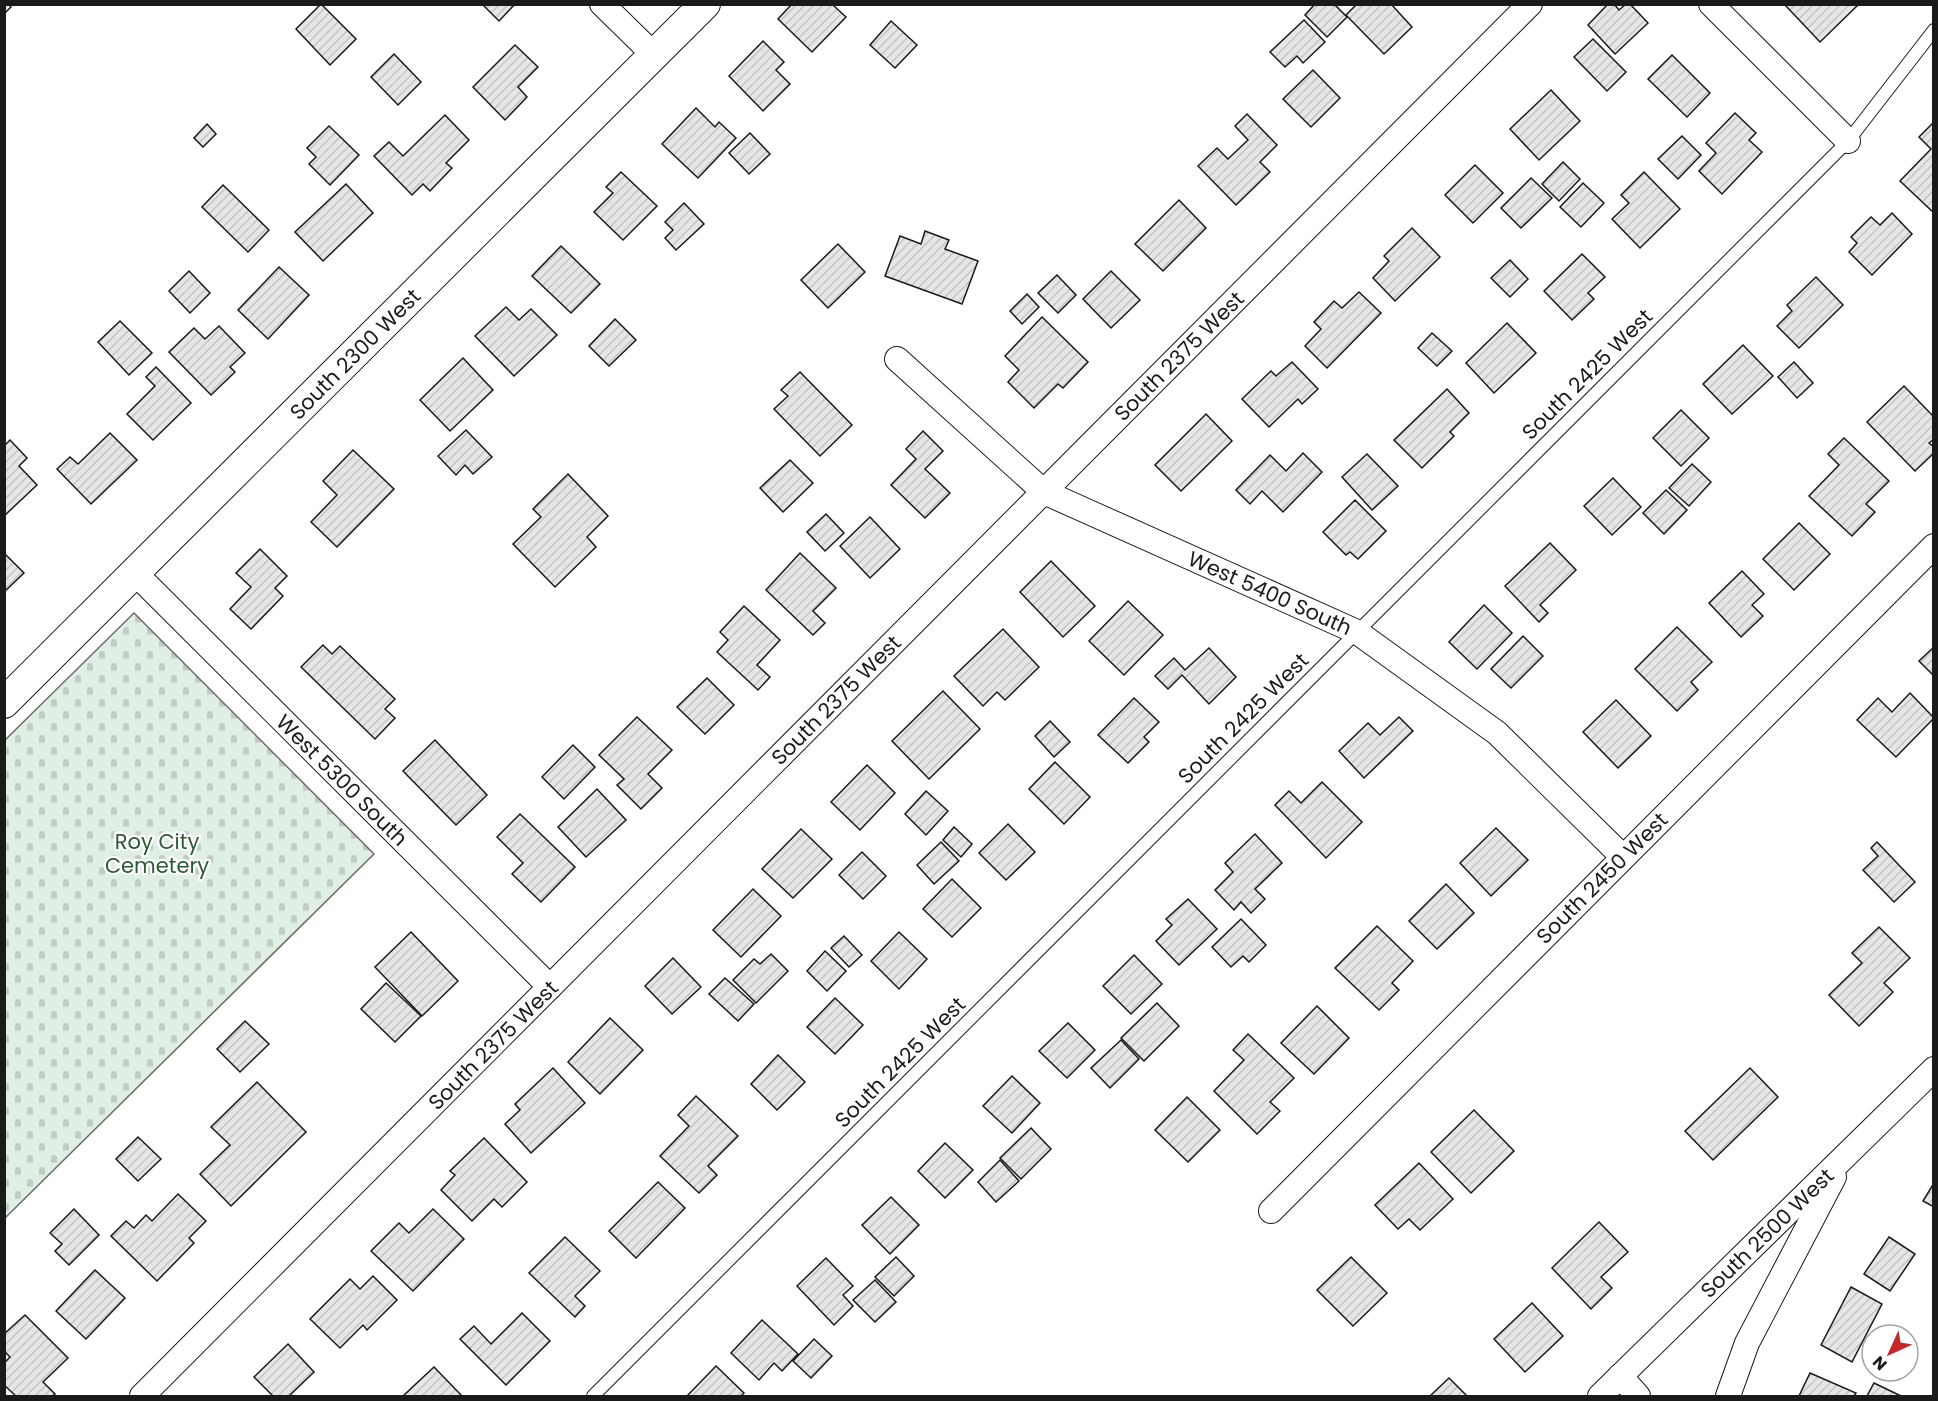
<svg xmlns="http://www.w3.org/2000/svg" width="1938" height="1401" font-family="Poppins,sans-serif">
<defs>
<pattern id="cemetery-stones" width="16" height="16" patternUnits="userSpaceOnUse" patternTransform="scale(1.5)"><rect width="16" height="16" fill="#e0efe3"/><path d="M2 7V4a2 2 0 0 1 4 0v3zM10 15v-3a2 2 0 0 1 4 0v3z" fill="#c0ccc2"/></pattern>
<pattern id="building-hatch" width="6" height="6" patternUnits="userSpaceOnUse" patternTransform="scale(1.5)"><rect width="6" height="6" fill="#e6e6e6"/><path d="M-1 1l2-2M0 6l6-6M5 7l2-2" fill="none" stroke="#c5c5c5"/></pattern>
</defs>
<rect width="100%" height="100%" fill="#fff"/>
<path fill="url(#cemetery-stones)" stroke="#6a6a6a" stroke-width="1.5" d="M134 613 374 854 5 1218V740Z"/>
<g fill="url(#building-hatch)" stroke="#1a1a1a" stroke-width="1.5">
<path d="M4 4H9L11 7 4 14Z"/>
<path d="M321 4 356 39 330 65 296 29Z"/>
<path d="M486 4H515L499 21 484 6Z"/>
<path d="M792 4H836L834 6 846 17 812 52 778 19Z"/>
<path d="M1315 4H1334L1347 17 1327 37 1305 15Z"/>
<path d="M1357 4H1391L1412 27 1384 54 1346 15Z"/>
<path d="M1608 4H1614L1619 10 1626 4H1630L1648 23 1615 54 1588 25Z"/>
<path d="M1788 4H1859L1820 42 1786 6Z"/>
<path d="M1304 20 1325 42 1303 63 1297 56 1285 67 1270 52Z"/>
<path d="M891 21 917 45 895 68 870 45Z"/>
<path d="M1593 39 1626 72 1607 91 1574 57Z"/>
<path d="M763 41 784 62 776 70 790 84 763 111 729 76Z"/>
<path d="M515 45 538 67 518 87 527 97 505 120 473 87Z"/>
<path d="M394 54 421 82 398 105 371 77Z"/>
<path d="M1672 55 1710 93 1687 117 1648 79Z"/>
<path d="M1313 70 1340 98 1311 127 1283 99Z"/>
<path d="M1551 90 1580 121 1539 160 1510 129Z"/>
<path d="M696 108 715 127 719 122 736 138 698 178 662 144Z"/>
<path d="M1735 113 1756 133 1749 140 1762 152 1722 194 1699 171 1716 153 1706 143Z"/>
<path d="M1247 114 1277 145 1260 162 1270 172 1236 205 1198 166 1217 148 1228 159 1248 140 1235 126Z"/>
<path d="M445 115 469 140 446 163 452 168 430 191 423 184 412 195 374 156 389 142 403 156Z"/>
<path d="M207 124 216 134 203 147 194 138Z"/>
<path d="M1932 124 1934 125V213L1900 181 1931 149 1919 137Z"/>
<path d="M329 126 359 155 330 185 309 164 316 157 307 148Z"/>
<path d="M750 133 770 154 749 174 729 153Z"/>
<path d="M1682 136 1701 155 1678 179 1658 159Z"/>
<path d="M1563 162 1580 179 1559 201 1542 184Z"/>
<path d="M1475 165 1503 193 1473 223 1445 195Z"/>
<path d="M621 172 657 206 623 240 594 212 613 193 606 187Z"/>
<path d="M1644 172 1680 209 1640 248 1612 219 1629 203 1621 195Z"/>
<path d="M1531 178 1552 198 1521 228 1501 208Z"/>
<path d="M1583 183 1604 203 1581 227 1560 207Z"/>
<path d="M346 184 373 213 323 261 295 232Z"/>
<path d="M223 185 269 230 248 252 202 207Z"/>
<path d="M1179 200 1206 228 1163 271 1135 244Z"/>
<path d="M684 203 704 224 676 250 665 238 673 230 665 222Z"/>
<path d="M1892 213 1912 234 1872 275 1849 252 1857 243 1851 237 1871 217 1880 225Z"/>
<path d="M1412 228 1440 257 1395 301 1373 278 1389 261 1384 256Z"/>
<path d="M925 231 949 240 945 249 978 261 962 304 885 276 900 236 921 244Z"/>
<path d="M838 244 865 272 828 308 801 280Z"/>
<path d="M561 246 600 284 571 313 532 276Z"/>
<path d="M1582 254 1605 277 1588 293 1594 299 1572 320 1544 291Z"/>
<path d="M1510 260 1528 279 1510 297 1491 278Z"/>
<path d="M279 267 309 295 268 339 238 310Z"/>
<path d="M189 271 210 293 190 313 169 291Z"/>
<path d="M1111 271 1140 300 1111 328 1083 299Z"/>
<path d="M1057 275 1076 295 1058 313 1038 293Z"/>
<path d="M1816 277 1843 305 1799 348 1777 326 1792 311 1787 305Z"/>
<path d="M1359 292 1381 313 1327 368 1305 346 1321 329 1314 322 1334 301 1342 308Z"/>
<path d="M1027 294 1039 307 1022 324 1010 311Z"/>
<path d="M506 307 519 320 531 309 557 335 514 376 475 336Z"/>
<path d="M1042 317 1088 362 1063 388 1058 384 1034 408 1008 382 1019 370 1005 356Z"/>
<path d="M615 319 636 340 609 366 589 346Z"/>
<path d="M120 321 152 353 129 375 98 342Z"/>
<path d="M1507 323 1536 353 1494 393 1466 363Z"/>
<path d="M219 326 245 353 230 367 235 372 211 395 169 352 194 328 205 339Z"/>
<path d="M1432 333 1452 351 1437 366 1418 348Z"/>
<path d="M1743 345 1773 376 1732 414 1703 384Z"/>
<path d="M463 358 493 390 450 431 420 400Z"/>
<path d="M1292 362 1318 389 1302 404 1298 399 1269 427 1242 399 1271 371 1276 376Z"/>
<path d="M1794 362 1813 383 1797 398 1778 377Z"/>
<path d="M156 367 191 403 153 440 127 414 155 386 146 377Z"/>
<path d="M800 372 852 425 820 456 774 409 788 396 781 390Z"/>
<path d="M1904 386 1934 417V439L1929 443 1934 447V453L1915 471 1867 422Z"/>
<path d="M1447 389 1469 413 1450 432 1454 436 1422 468 1394 440Z"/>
<path d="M1681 410 1709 438 1681 466 1653 438Z"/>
<path d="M1206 414 1232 441 1181 491 1155 465Z"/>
<path d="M466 430 492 457 473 474 465 465 456 475 438 456Z"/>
<path d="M923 431 943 451 925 469 950 493 925 518 891 485 916 459 906 449Z"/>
<path d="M110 433 137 460 91 504 57 469 70 457 78 464Z"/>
<path d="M1844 438 1889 481 1866 504 1875 512 1852 536 1809 496 1839 465 1828 454Z"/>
<path d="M10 440 27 458 19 466 37 485 4 516V446Z"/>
<path d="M353 450 394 489 337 547 311 522 337 495 323 481Z"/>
<path d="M1303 453 1322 472 1283 512 1262 491 1250 504 1236 490 1270 455 1286 471Z"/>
<path d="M1367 454 1398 486 1372 510 1342 477Z"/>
<path d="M790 460 813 483 783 512 760 488Z"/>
<path d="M1692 464 1711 482 1689 506 1669 488Z"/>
<path d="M568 474 608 516 587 537 596 547 555 587 513 544 541 517 533 509Z"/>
<path d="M1613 478 1641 507 1612 535 1584 506Z"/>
<path d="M1666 490 1687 510 1664 534 1643 513Z"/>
<path d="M1355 500 1386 531 1358 559 1350 552 1346 555 1323 532Z"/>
<path d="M826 514 844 533 825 551 807 532Z"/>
<path d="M870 517 900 549 870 578 840 546Z"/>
<path d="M1799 523 1830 554 1794 590 1763 559Z"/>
<path d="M1550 543 1576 570 1540 605 1548 613 1539 622 1505 586Z"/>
<path d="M260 549 287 576 275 588 283 596 251 629 230 609 251 587 236 573Z"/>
<path d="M4 553 24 573 4 592Z"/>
<path d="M800 553 836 588 813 611 825 623 813 635 766 590Z"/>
<path d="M1051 561 1095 606 1063 637 1020 592Z"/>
<path d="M1742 571 1764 594 1752 605 1763 616 1741 637 1709 603Z"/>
<path d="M1128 601 1163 635 1124 675 1089 641Z"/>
<path d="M1484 605 1512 633 1477 669 1449 642Z"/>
<path d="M744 606 780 640 757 665 770 677 758 690 717 652 728 640 720 632Z"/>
<path d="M1677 627 1712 662 1691 682 1698 690 1677 711 1635 669Z"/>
<path d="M1003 629 1039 667 1005 700 997 692 983 706 954 676Z"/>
<path d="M1523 636 1543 656 1511 688 1491 669Z"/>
<path d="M323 645 332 654 340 646 395 699 385 709 395 718 375 739 301 667Z"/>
<path d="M1934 647V676L1919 661Z"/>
<path d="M1209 648 1236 677 1209 704 1182 675 1168 689 1155 676 1174 658 1185 670Z"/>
<path d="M707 678 734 705 705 734 677 707Z"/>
<path d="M943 691 980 729 929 779 892 741Z"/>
<path d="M1910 693 1934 718 1896 757 1857 720 1878 698 1892 712Z"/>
<path d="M1134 698 1159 722 1144 737 1149 742 1128 763 1098 735Z"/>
<path d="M1616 700 1651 736 1618 768 1583 732Z"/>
<path d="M637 717 672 750 648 774 662 788 641 809 617 785 624 779 599 755Z"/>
<path d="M1399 717 1413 731 1364 778 1339 751 1368 723 1380 735Z"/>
<path d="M1050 721 1070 742 1054 757 1035 736Z"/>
<path d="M435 740 487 795 456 825 403 771Z"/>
<path d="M573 745 595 767 564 799 542 777Z"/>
<path d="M1055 762 1090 797 1064 824 1029 789Z"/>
<path d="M867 765 895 793 860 830 831 802Z"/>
<path d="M1322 782 1362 822 1326 858 1275 805 1289 791 1301 803Z"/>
<path d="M597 789 626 820 586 857 558 827Z"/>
<path d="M926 791 948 811 926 835 905 814Z"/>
<path d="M520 814 575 867 541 902 512 874 523 863 497 837Z"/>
<path d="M1008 824 1035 852 1006 880 979 853Z"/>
<path d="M954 827 972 844 961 857 943 840Z"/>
<path d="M1496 828 1528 860 1491 896 1460 863Z"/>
<path d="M801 829 832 859 793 898 762 869Z"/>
<path d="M1255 834 1282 863 1255 889 1265 899 1251 913 1241 902 1234 910 1215 890 1233 872 1225 863Z"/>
<path d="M941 842 959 861 934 884 917 865Z"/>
<path d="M1877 842 1915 882 1894 902 1863 870 1878 856 1871 848Z"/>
<path d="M862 852 886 876 863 899 839 875Z"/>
<path d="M952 879 981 908 952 937 923 909Z"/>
<path d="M1446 884 1474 913 1437 949 1409 921Z"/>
<path d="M753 889 781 916 741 957 713 930Z"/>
<path d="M1188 899 1217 929 1179 965 1156 941 1172 925 1166 919Z"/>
<path d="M1241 919 1266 945 1249 962 1243 956 1231 967 1212 947Z"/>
<path d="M1377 926 1413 961 1392 983 1399 990 1379 1010 1335 968Z"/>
<path d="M1879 927 1910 958 1884 983 1893 992 1859 1026 1829 995 1862 963 1852 953Z"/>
<path d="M411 932 458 981 422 1016 375 967Z"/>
<path d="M899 932 927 959 899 989 871 961Z"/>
<path d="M844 936 862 955 849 967 831 948Z"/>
<path d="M825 951 846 971 827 991 807 971Z"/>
<path d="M771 954 788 971 756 1003 733 980 754 959 760 964Z"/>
<path d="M1134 955 1162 984 1131 1014 1103 986Z"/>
<path d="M673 958 701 987 672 1014 645 986Z"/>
<path d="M725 978 754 1004 738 1021 709 994Z"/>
<path d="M386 983 421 1016 395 1042 361 1009Z"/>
<path d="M835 998 863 1025 835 1054 807 1027Z"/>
<path d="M1157 1003 1179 1026 1144 1061 1121 1038Z"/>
<path d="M1317 1006 1349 1038 1314 1074 1281 1043Z"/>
<path d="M610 1018 643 1050 600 1094 568 1062Z"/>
<path d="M245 1021 269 1044 240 1072 217 1049Z"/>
<path d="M1068 1023 1095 1050 1067 1078 1039 1051Z"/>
<path d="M1248 1034 1294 1078 1270 1102 1280 1111 1257 1134 1214 1091 1244 1060 1233 1050Z"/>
<path d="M1121 1040 1139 1059 1110 1088 1091 1068Z"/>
<path d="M778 1055 805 1082 777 1110 751 1084Z"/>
<path d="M553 1068 585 1103 531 1153 505 1124 520 1110 515 1104Z"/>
<path d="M1750 1068 1778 1097 1713 1160 1685 1131Z"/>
<path d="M1012 1076 1040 1103 1012 1133 983 1106Z"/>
<path d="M257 1082 306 1132 231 1206 200 1174 230 1145 211 1127Z"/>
<path d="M696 1096 738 1136 708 1166 717 1175 699 1193 660 1156 689 1126 678 1115Z"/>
<path d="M1187 1097 1220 1130 1188 1162 1155 1130Z"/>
<path d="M1474 1110 1514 1151 1471 1193 1431 1152Z"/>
<path d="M1031 1128 1051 1149 1021 1179 1000 1158Z"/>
<path d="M138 1137 161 1159 138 1181 116 1159Z"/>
<path d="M484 1138 527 1182 502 1207 494 1199 472 1221 441 1190 455 1175 450 1171Z"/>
<path d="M945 1143 973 1170 945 1198 918 1171Z"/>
<path d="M1000 1160 1019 1181 996 1202 978 1182Z"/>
<path d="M1419 1163 1453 1199 1420 1230 1409 1219 1398 1229 1375 1205Z"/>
<path d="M658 1182 685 1208 636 1258 609 1231Z"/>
<path d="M1934 1183V1207L1923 1201Z"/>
<path d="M178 1194 206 1221 189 1238 194 1243 157 1281 111 1236 126 1221 134 1228 146 1215 152 1221Z"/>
<path d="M891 1197 919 1225 890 1254 862 1225Z"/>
<path d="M74 1209 99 1235 69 1265 55 1251 62 1244 50 1233Z"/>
<path d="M433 1209 464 1239 413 1291 371 1251 399 1223 409 1233Z"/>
<path d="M1599 1222 1628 1252 1601 1277 1612 1288 1591 1309 1552 1268Z"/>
<path d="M565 1237 600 1271 575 1296 585 1306 575 1317 529 1273Z"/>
<path d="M1889 1237 1915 1254 1890 1291 1864 1274Z"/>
<path d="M896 1257 914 1276 894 1296 875 1277Z"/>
<path d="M1351 1257 1387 1293 1353 1326 1317 1290Z"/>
<path d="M826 1258 853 1286 843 1295 853 1306 834 1325 797 1286Z"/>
<path d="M95 1270 125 1298 86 1339 56 1311Z"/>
<path d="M373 1276 397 1300 367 1330 363 1325 340 1348 310 1319 350 1279 360 1289Z"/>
<path d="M875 1280 896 1302 875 1322 853 1300Z"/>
<path d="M1851 1287 1882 1304 1852 1362 1821 1345Z"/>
<path d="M1532 1303 1563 1336 1525 1372 1494 1339Z"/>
<path d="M522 1313 550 1341 506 1385 460 1339 474 1326 491 1344Z"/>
<path d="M25 1315 68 1358 43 1382 55 1394 52 1396H16L4 1385V1363L10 1357 4 1351V1334Z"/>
<path d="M762 1320 798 1354 782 1371 774 1363 759 1380 731 1353Z"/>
<path d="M814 1339 832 1356 811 1378 793 1361Z"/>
<path d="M288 1344 314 1372 289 1396H273L254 1377Z"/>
<path d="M716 1366 744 1393 741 1396H687Z"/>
<path d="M434 1367 462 1396H403Z"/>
<path d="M1810 1373 1856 1393 1854 1396H1799Z"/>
<path d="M1449 1378 1467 1396H1430Z"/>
<path d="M1874 1383 1901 1396H1867Z"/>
</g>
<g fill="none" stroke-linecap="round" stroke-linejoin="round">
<defs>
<path id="service" d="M593 1396 1848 141 1934 30"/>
<g id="minor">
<path d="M602 4 654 55"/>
<path d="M1711 4 1848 141"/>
<path d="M897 359 1044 492 1357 632 1497 733 1623 857"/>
<path d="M135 573 550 987"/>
<path d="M1271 1211 1934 546"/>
<path d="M1620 1376 1638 1396"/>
<path d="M142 1396 1530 4"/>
<path d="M1600 1396 1934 1069"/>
<path d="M1728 1396 1747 1343 1834 1177"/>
</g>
<path id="tertiary" d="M4 703 705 4"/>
</defs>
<use href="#service" stroke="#1a1a1a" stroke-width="14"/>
<use href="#minor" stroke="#1a1a1a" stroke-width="26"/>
<use href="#tertiary" stroke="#1a1a1a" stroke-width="32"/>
<use href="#service" stroke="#fff" stroke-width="12"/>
<use href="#minor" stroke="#fff" stroke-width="24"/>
<use href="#tertiary" stroke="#fff" stroke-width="30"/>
</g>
<g text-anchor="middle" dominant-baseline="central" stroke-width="4.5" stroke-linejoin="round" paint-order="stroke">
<g font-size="21" fill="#1a1a1a" stroke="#fff">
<text transform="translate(355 354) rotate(-45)">South 2300 West</text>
<text transform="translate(1179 356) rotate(-45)">South 2375 West</text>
<text transform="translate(1587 374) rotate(-45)">South 2425 West</text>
<text transform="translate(1270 593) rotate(24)">West 5400 South</text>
<text transform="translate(836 700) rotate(-45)">South 2375 West</text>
<text transform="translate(1243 718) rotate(-45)">South 2425 West</text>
<text transform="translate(342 780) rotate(45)">West 5300 South</text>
<text transform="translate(1602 878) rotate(-45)">South 2450 West</text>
<text transform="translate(493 1045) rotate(-45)">South 2375 West</text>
<text transform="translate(900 1062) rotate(-45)">South 2425 West</text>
<text transform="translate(1767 1233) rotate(-44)">South 2500 West</text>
</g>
<g font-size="21" fill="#2b5a34" stroke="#fff">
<text x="157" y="841">Roy City<tspan x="157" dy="24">Cemetery</tspan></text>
</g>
</g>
<rect width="1938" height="1401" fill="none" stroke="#1a1a1a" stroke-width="12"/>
<g transform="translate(1890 1353) rotate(225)"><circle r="28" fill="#ffffff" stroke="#a3a3a3" stroke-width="1.5"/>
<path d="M0-4.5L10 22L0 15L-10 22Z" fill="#c62828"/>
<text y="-9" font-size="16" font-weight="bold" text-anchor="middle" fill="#1a1a1a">N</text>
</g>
</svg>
